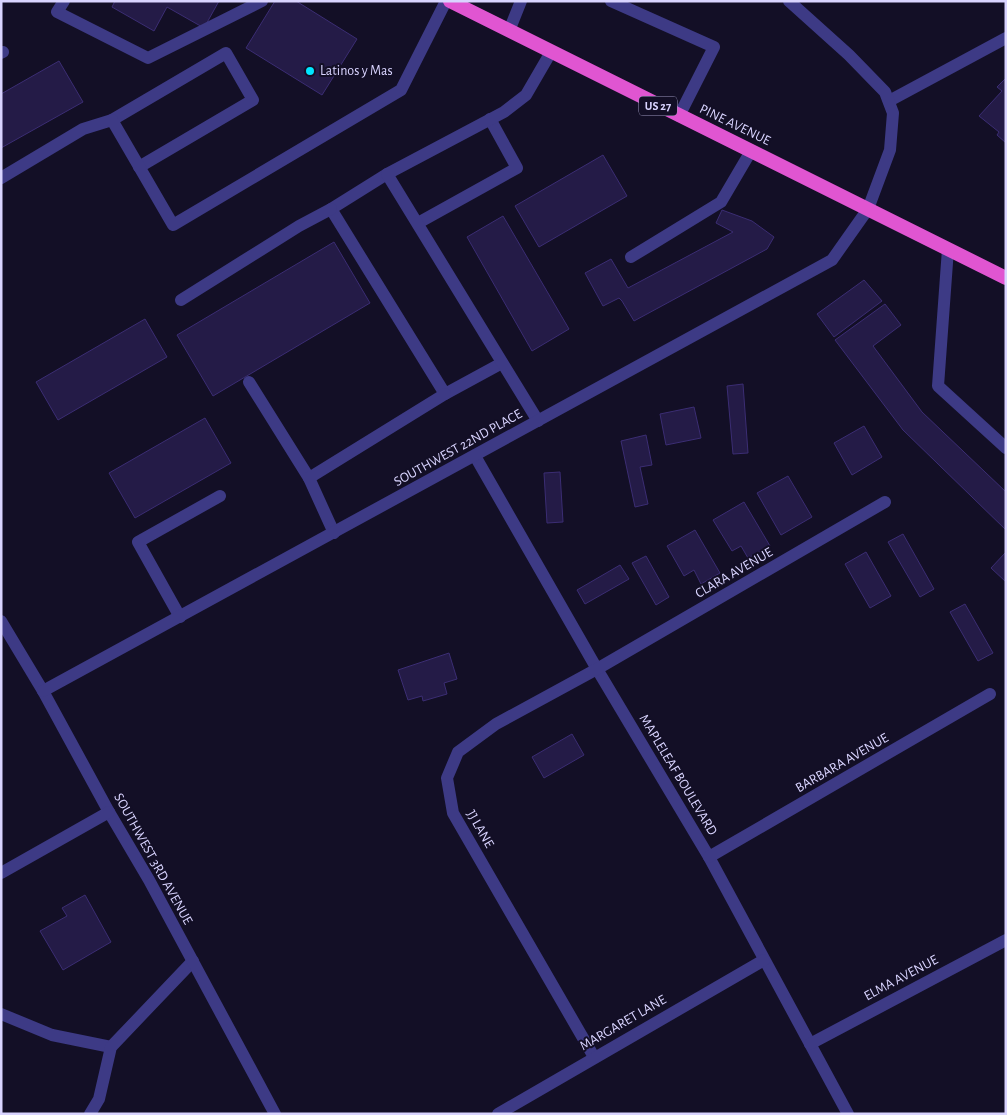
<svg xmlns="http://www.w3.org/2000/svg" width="1007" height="1115" font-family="'Alegreya Sans',sans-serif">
<rect width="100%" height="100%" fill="#130f26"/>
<g fill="#241b47" stroke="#3b2d73">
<path d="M115 1H219L204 28 167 7 154 31 112 7Z"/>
<path d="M275 1H296L357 39 322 95 246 48Z"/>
<path d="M59 61 83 102 1 148V94Z"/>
<path d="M1005 79 1006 80V143L997 135 999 132 979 116 1002 91 997 87Z"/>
<path d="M603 155 627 196 539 247 515 206Z"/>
<path d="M722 210 752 221 774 237 767 249 634 321 622 301 619 298 603 306 585 273 611 259 628 288 733 232 716 223Z"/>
<path d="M503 216 569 329 532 351 467 237Z"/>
<path d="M334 242 370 303 213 396 177 335Z"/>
<path d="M864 280 882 301 834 337 817 314Z"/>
<path d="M885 304 901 325 873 346 922 412 1006 492V530L903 430 835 340Z"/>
<path d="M145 319 167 357 58 420 36 382Z"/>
<path d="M743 384 748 453 733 454 727 386Z"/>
<path d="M694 407 701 438 666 445 660 414Z"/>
<path d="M205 418 231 463 135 518 109 473Z"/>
<path d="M864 426 882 457 852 475 834 443Z"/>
<path d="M646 435 652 465 640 467 648 504 635 507 621 441Z"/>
<path d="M560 472 563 522 547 523 544 473Z"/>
<path d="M788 476 812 517 781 535 757 493Z"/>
<path d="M744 502 770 546 748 558 741 546 732 551 713 520Z"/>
<path d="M695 530 720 573 701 584 694 570 684 576 667 546Z"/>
<path d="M903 534 934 589 920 597 888 542Z"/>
<path d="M866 552 891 596 870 608 845 564Z"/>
<path d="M1006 552V582L991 568Z"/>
<path d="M646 556 669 597 656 605 632 563Z"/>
<path d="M620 565 629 579 585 604 577 590Z"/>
<path d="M965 604 993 653 978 661 950 612Z"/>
<path d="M449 653 457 679 444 683 447 694 423 701 422 696 408 700 398 670Z"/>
<path d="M572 734 584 755 544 778 532 757Z"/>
<path d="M85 895 111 942 63 970 40 931 67 916 62 908Z"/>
</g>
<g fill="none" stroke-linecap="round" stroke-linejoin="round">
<g stroke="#3d3a85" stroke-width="12">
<path d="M64 1 57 12 148 58 262 1"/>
<path d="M611 1 714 47 679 116"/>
<path d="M509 31 521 1"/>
<path d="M1 53 3 52"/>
<path d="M889 101 1006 38"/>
<path d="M112 120 226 53 253 100 139 167"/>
<path d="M387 174 331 209 445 394 502 363"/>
<path d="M1 178 83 129 112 120 173 225 401 90 446 1"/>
<path d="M418 223 517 168 490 119"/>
<path d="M948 249 938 386 1006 448"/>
<path d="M631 257 721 202 751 151"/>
<path d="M181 300 299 226 331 209"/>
<path d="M249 382 309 478"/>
<path d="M538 421 387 174 504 112 526 95 551 52"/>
<path d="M334 533 309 478 445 394"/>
<path d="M180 617 138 542 220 496"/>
<path d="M1 1014 52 1035 111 1047"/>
<path d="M90 1114 99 1099 111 1047 193 961"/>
</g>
<g stroke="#3d3a85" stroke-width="12">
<path d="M475 456 597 669 709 857 848 1114"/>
<path d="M1 621 43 691 109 812 149 880 275 1114"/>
<path d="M43 691 832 260 868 209"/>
<path d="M709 857 990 694"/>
<path d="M1 873 109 812"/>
<path d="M810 1044 1006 940"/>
<path d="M594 1057 453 813 447 778 458 752 496 724 597 669 885 502"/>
<path d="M498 1114 764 960"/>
</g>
<path stroke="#3d3a85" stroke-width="12" d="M789 1 849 55 885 92 893 113 890 150 868 209"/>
<path stroke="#e055d1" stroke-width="14" d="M450 1 1006 278"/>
</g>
<circle fill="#00e5ff" stroke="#130f26" stroke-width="2" cx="310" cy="71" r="5"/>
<g text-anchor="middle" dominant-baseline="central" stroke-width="4" stroke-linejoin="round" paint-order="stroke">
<rect fill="#130f26" stroke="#9e99be" stroke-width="1" x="639" y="96.5" width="38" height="19" rx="4"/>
<g font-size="12" font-weight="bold" fill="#d9d4ff">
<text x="658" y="106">US 27</text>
</g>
<g font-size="14" fill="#d9d4ff" stroke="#130f26" text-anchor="start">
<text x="320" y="71">Latinos y Mas</text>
</g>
<g font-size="14" fill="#d9d4ff" stroke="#130f26">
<text transform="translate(735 125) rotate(26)">PINE AVENUE</text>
<text transform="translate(458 448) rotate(-29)">SOUTHWEST 22ND PLACE</text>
<text transform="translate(734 573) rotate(-30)">CLARA AVENUE</text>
<text transform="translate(842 763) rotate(-30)">BARBARA AVENUE</text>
<text transform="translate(678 775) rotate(59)">MAPLELEAF BOULEVARD</text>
<text transform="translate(480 829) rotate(60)">JJ LANE</text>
<text transform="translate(153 859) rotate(61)">SOUTHWEST 3RD AVENUE</text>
<text transform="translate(901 978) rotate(-28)">ELMA AVENUE</text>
<text transform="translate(623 1023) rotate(-30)">MARGARET LANE</text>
</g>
</g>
<rect width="1007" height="1115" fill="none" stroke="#d9d4ff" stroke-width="5"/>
</svg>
